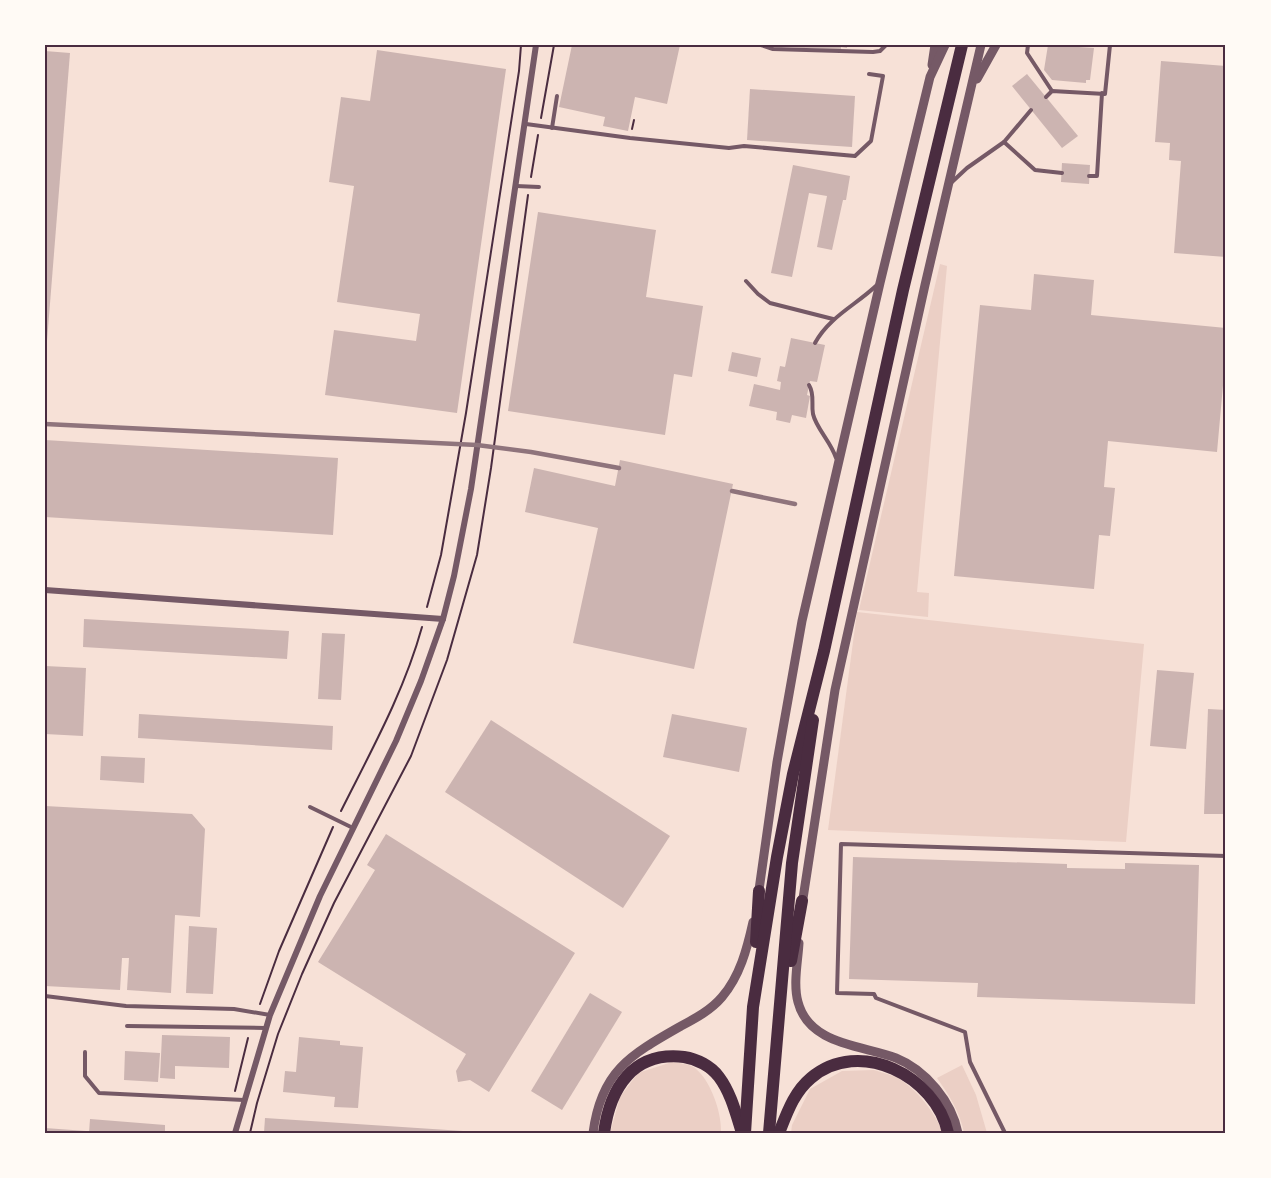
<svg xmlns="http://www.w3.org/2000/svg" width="1271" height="1178" font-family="'DejaVu Sans',sans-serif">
<rect width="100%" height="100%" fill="#f7e1d7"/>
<g fill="#ebcfc5">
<path d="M940 264 947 266 917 592 929 593 928 617 859 610Z"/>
<path d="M857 612 1144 644 1126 842 828 830Z"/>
<path d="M672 1062C679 1063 690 1064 695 1068 711 1081 722 1113 721 1133H610L620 1097 638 1073Z"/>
<path d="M962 1065 976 1095 987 1133H964C960 1112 949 1095 937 1078Z"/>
<path d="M874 1070C883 1073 894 1075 901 1080 919 1092 935 1113 943 1133H791L792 1125 810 1089 842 1071Z"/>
</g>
<g fill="#ccb4b1">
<path d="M572 45H680L667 104 635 97 628 131 603 126 605 117 559 107Z"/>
<path d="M786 45H847V48L841 47V50L786 47Z"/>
<path d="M1048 45 1094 48 1090 80H1086V83L1052 80 1044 70Z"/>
<path d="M377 50 506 69 457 413 325 395 334 330 416 341 420 314 337 302 354 186 329 182 341 97 370 101Z"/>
<path d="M45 51 70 53 47 341H45Z"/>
<path d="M1161 61 1226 66V257L1174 253 1181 161 1169 160 1170 143 1155 142Z"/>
<path d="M1027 74 1078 136 1062 148 1012 86Z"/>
<path d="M750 89 855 96 852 147 747 140Z"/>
<path d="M1062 163 1090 165 1089 184 1061 182Z"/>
<path d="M793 165 850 176 846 200H843L832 250 817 247 827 196 809 193 792 277 771 273Z"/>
<path d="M538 212 656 230 646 297 703 306 692 377 674 374 665 435 508 411Z"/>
<path d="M1034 274 1094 280 1091 315 1226 328V352L1217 452 1108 441 1104 487 1115 488 1110 536 1099 535 1094 589 954 576 980 305 1031 310Z"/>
<path d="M791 338 825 345 817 382 810 381 807 395 810 396 806 418 792 415 790 423 776 420 777 412 749 406 754 384 780 390 781 382 777 381 780 366 785 367Z"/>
<path d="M732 352 761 358 757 377 728 371Z"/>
<path d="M45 440 338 458 333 535 45 517Z"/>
<path d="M620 460 733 484 694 669 573 643 598 528 525 512 534 468 615 486Z"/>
<path d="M84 619 289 631 287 659 83 647Z"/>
<path d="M322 633 345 634 341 700 318 699Z"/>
<path d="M45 666 86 668 83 736 45 734Z"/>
<path d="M1157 670 1194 673 1186 749 1150 746Z"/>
<path d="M1208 709 1226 710V814H1204Z"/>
<path d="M139 714 333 726 332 750 138 738Z"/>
<path d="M672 714 747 728 739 772 663 757Z"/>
<path d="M491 720 670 836 623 908 445 792Z"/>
<path d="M101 756 145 758 144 783 100 780Z"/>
<path d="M45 806 192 814 205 829 200 917 175 915 171 993 127 990 129 958H122L120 990 45 986Z"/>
<path d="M386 834 575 953 489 1092 470 1080 458 1082 456 1071 466 1054 318 962 375 870 367 865Z"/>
<path d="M853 857 1067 864V868L1125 869V863L1199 865 1195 1004 977 997 978 983 849 979Z"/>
<path d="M189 926 217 928 213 994 186 993Z"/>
<path d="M590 993 622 1012 562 1110 531 1091Z"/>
<path d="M162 1035 230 1037 229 1068 175 1066V1079L160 1078Z"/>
<path d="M299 1037 340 1041V1045L363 1047 358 1108 334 1107 335 1097 283 1092 285 1071 296 1072Z"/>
<path d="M125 1051 160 1053 158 1082 124 1080Z"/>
<path d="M265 1118 463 1131V1133H264Z"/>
<path d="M90 1119 165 1125V1133H89Z"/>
<path d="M45 1128 86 1131V1133H45Z"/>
</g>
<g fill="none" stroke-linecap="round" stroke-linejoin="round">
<g stroke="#4a2c40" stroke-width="2">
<path d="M541 118 554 45"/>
<path d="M632 129 634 120"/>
<path d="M531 177 538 135"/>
<path d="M427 607 441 555 466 413 519 71 521 45"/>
<path d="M341 811C371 751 404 692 422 627"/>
<path d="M260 1004 279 951 333 827"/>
<path d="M235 1091 248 1038"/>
<path d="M250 1133 257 1103 278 1034 302 974 334 903 411 756 447 660 477 555 491 468 528 195"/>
</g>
<g stroke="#755966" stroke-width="4">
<path d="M761 45 773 49 873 52 880 51 886 45"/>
<path d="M1028 45 1027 53 1052 91"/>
<path d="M1046 97 1052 91 1105 94 1110 45"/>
<path d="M526 124 630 138 729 148 744 146 855 156 871 141 883 76 869 74"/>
<path d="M552 128 557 96"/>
<path d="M1004 142 1035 170 1062 173"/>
<path d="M1089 176H1097L1102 93"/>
<path d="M952 182 967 168 1004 142 1031 110"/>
<path d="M516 186 539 187"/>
<path d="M746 281 758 294 770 303 833 319"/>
<path d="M815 343C829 317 856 305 877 285"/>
<path d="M809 385C815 395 811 403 813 414 816 428 831 442 836 458"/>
<path d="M310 807 353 828"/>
<path d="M45 996 126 1006 234 1009 270 1015"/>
<path d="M127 1026 265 1028"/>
<path d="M85 1052V1076L99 1093 244 1100"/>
<path d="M1005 1133 970 1062 965 1032 876 998 874 994 837 993 841 844 1226 856"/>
</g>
<g stroke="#755966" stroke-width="6">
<path d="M45 590 443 619"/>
<path d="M235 1133 270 1015 320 896 396 741 421 681 443 619 454 576 471 489 536 45"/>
</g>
<g stroke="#755966" stroke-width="9">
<path d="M932 65 935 45"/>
<path d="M977 79 996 45"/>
<path d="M758 897 777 762 802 621 880 283 930 77 945 45"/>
<path d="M802 905 835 690 925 285 981 45"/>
<path d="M799 943C798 961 793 984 798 1002 809 1045 862 1045 896 1058 926 1070 952 1102 958 1133"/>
<path d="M593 1133C601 1071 630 1055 681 1026 696 1018 711 1010 722 997 740 976 747 949 753 922"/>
</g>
<g stroke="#4a2c40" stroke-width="12">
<path d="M756 942 759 891"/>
<path d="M791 961 802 901"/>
<path d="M604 1133C610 1088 633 1051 684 1057 697 1059 711 1066 719 1077 731 1093 736 1114 742 1133"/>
<path d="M745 1133 753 1007 777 857 793 774 824 651 903 290 962 45"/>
<path d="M769 1133 792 863 813 720"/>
<path d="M779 1133C787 1113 794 1092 811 1078 859 1037 936 1076 948 1133"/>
</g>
<g stroke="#8f747c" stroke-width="4.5">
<path d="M45 424 477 445 531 452 619 468"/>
<path d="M732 491 795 504"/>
</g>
</g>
<rect width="1271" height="1178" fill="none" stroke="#fffaf5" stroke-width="93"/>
<rect x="46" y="46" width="1178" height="1086" fill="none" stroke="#4a2c40" stroke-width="2"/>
</svg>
